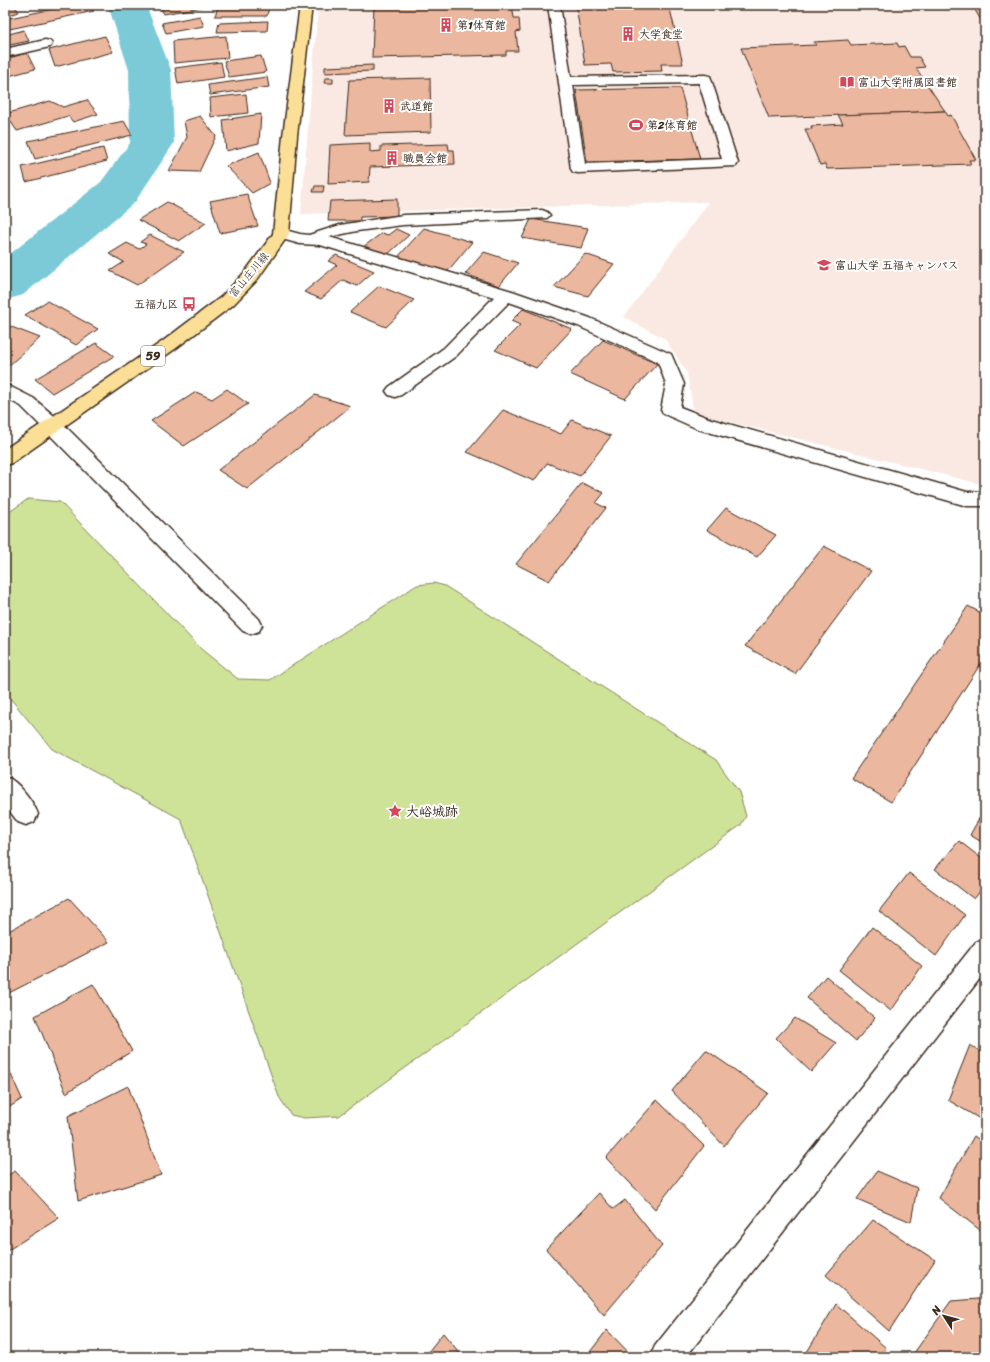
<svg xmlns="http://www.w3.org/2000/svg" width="990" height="1362" font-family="Sriracha,'Klee One',sans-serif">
<rect width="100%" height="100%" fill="#fff"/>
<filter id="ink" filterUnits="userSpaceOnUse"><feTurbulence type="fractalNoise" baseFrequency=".025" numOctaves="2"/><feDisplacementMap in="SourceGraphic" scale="8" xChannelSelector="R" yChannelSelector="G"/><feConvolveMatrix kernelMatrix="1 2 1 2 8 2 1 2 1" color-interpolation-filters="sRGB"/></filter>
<g filter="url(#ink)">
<path fill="#f9e9e2" d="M318 5H985V485L694 413 687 373 665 339 624 317 709 202 301 214Z"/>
<path fill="#cee398" stroke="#84865b" d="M28 499 60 502 201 649 238 679 270 680 417 585 434 583 445 586 716 760 739 792 746 816 741 825 339 1116 304 1118 291 1115 279 1097 181 819 52 749 5 692V515Z"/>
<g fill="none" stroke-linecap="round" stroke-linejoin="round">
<path fill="#7bcad8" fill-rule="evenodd" d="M108 5H146L171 70 174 143 135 202 23 295 5 300V258L101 182 130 143 129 70Z"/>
</g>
<g fill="#ebb79e" stroke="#3b2a1e">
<path d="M14 5 19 12 5 16V6Z"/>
<path d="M72 5H86L94 11 5 30V19Z"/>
<path d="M159 5H200L201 7 164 14Z"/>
<path d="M374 5H512L514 18H519L520 31 516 32 518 51H506V55L372 58Z"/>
<path d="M576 5H669L683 64H661L662 71 613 72 611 64 585 65Z"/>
<path d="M972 5H985V27Z"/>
<path d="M218 6H269L267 16H215Z"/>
<path d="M200 16 204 26 166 33 162 23Z"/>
<path d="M268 21 267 31 217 32 219 23Z"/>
<path d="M24 30 29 41 5 46V35Z"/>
<path d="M105 36 113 52 55 67 49 50Z"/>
<path d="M226 36 228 58 174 63 173 41Z"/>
<path d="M848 40 851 45 897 43 899 47 904 46 910 57H919L925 67 916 68 945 111 769 118 741 48 816 45 814 42Z"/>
<path d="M27 53 35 69 5 77V59Z"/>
<path d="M261 56 266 72 229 77 224 61Z"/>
<path d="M221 62 224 77 178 84 175 68Z"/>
<path d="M373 65V71L325 73V67Z"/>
<path d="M267 77 269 87 210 95 208 85Z"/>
<path d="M325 78H333V83H324Z"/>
<path d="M430 78 431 132 345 135 349 80Z"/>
<path d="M680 88 700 159 587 162 576 90Z"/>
<path d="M246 94 248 113 211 117 210 98Z"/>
<path d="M87 100 98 114 73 122 68 116 17 131 11 122 5 123V114L50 101 63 107Z"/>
<path d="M945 111 948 116 951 115 976 160H969L971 164 827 169 825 164 820 165 805 129H812L811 126 843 124 838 115Z"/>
<path d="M261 114 259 143 226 151 223 120Z"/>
<path d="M200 116 216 136 199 172 169 171 187 137 184 121Z"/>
<path d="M124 121 132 135 35 159 28 141Z"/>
<path d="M370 143V152L381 151V146L448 144 449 150H454L455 164 370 167 369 182 328 184 330 145Z"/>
<path d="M103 148 107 161 26 182 22 167Z"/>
<path d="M259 152 270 183 252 193 226 166Z"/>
<path d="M315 186H324L323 192H313Z"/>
<path d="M247 194 258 226 220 233 210 201Z"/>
<path d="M397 199V216L360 217V221H328L330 201Z"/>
<path d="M167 202 206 223 179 241 138 220Z"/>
<path d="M531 219 588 228 581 248 522 238Z"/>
<path d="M424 228 472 242 447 272 398 257Z"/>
<path d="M396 229 409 235 386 256 363 247 382 233 388 235Z"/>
<path d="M150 235 184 252 137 285 110 271 124 262 109 254 127 243 139 249 146 244 140 242Z"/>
<path d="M484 252 518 263 499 286 465 274Z"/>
<path d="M585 254 614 264 588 296 554 287Z"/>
<path d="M336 255 374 271 357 286 343 280 321 299 304 292 337 265 328 261Z"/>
<path d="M379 286 414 300 386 327 350 312Z"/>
<path d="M47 301 98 329 76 345 25 315Z"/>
<path d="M523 309 572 329 536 368 495 350 520 325 511 321Z"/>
<path d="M9 326 40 338 7 367 5 366V330Z"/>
<path d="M603 340 657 364 625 399 570 374Z"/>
<path d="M96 343 114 356 52 393 35 379Z"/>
<path d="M227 389 248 404 184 446 151 421 196 392 212 399Z"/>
<path d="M315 395 351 406 247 489 218 470Z"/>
<path d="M503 410 561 434 572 420 611 436 580 476 547 463 534 481 467 452Z"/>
<path d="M582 483 604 493 596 503 606 508 549 581 516 564Z"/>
<path d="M726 508 776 535 757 557 707 530Z"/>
<path d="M824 546 871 571 795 674 745 646Z"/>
<path d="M968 606 985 615V657L891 802 851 778Z"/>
<path d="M985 808V844L970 835Z"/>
<path d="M959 841 985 861V885L974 899 935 869Z"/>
<path d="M909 873 965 915 936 956 879 911Z"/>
<path d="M69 898 109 942 5 995V933Z"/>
<path d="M872 927 922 966 891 1011 839 970Z"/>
<path d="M826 976 875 1018 856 1041 807 998Z"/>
<path d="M93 984 132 1051 66 1093 35 1016Z"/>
<path d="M795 1018 836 1043 811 1072 776 1038Z"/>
<path d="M970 1045 985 1054V1122L948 1100Z"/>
<path d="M706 1050 768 1093 724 1146 672 1091Z"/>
<path d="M5 1061 22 1099 5 1110Z"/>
<path d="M128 1086 161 1175 78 1201 68 1116Z"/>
<path d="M657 1100 704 1146 655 1209 606 1158Z"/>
<path d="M974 1136 985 1144V1234L939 1198Z"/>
<path d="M15 1171 59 1218 5 1252V1177Z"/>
<path d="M877 1171 917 1188 911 1222 857 1199Z"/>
<path d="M599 1193 613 1209 625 1200 662 1246 604 1315 546 1249Z"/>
<path d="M873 1220 935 1260 889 1331 826 1275Z"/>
<path d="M985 1281V1357H918L914 1353 951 1301 979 1299Z"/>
<path d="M836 1304 886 1348 881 1357H804Z"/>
<path d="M607 1330 632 1356 631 1357H586Z"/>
<path d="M443 1333 463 1357H424Z"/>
</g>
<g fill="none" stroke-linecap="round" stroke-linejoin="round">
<defs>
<g id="lane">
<path d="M548 5H560L571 77 705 75 710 76 738 163 736 166 578 173 573 172 571 169ZM699 83 722 159 585 164 573 85Z"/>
<path d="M52 419 59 420 259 619 262 625 259 631 251 634 243 631 45 430 43 425 45 420Z"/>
<path d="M5 776C19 782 32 800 38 814L34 822 26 825 18 822 5 805Z"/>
</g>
<g id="street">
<path d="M45 40 50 41 52 44 50 47 5 57V49Z"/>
<path d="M542 210 547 212 550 215 547 218 403 225 357 231 329 237 512 291 590 318 671 354 684 384 680 407 711 419 967 492H985V506H967L698 429 664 414 661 410 666 384 658 362 578 326 509 302 456 356 401 395 395 397 389 395 386 391 389 387 444 348 494 297 320 245 300 244 275 237 273 234 275 231 281 229 300 234 309 235 340 225 403 215Z"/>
<path d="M5 384 33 398 59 420 61 425 59 430 52 431 45 430 21 406 5 398Z"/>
<path d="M985 938V972L686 1357H650L655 1346 976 942Z"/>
</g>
<path id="primary" d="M300 5H312L297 136 289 234 257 280 233 305 175 349 12 463 5 465V449L163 341 221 297 245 272 273 234 283 136Z"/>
</defs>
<use href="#lane" stroke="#3b2a1e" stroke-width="3"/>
<use href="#street" stroke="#3b2a1e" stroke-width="3"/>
<use href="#primary" stroke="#3b2a1e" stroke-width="3"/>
<use href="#lane" fill="#fff" fill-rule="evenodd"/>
<use href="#street" fill="#fff" fill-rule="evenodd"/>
<use href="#primary" fill="#fbdf96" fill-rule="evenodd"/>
</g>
</g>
<defs>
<symbol id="building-bare" viewBox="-9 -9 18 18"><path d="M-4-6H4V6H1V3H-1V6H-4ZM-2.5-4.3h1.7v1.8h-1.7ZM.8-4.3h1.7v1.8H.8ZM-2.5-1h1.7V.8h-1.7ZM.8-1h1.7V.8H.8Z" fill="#d1495b" stroke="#fff" stroke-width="2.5" paint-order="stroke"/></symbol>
<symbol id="library-bare" viewBox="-9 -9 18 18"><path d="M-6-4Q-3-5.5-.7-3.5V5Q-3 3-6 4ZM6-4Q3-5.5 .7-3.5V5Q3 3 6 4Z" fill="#d1495b" stroke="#fff" stroke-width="2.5" paint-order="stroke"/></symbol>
<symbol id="stadium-bare" viewBox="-9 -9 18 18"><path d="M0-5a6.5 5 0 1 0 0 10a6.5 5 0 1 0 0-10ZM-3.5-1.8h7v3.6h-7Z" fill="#d1495b" stroke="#fff" stroke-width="2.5" paint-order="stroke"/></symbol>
<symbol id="university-bare" viewBox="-9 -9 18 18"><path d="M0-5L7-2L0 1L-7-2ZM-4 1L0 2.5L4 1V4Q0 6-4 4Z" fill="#d1495b" stroke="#fff" stroke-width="2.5" paint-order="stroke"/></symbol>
<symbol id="bus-bare" viewBox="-9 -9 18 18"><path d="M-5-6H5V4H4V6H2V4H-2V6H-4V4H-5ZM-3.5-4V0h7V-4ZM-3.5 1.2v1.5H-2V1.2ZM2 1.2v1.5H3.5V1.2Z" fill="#d1495b" stroke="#fff" stroke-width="2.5" paint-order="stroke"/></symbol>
<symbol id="sight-bare" viewBox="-9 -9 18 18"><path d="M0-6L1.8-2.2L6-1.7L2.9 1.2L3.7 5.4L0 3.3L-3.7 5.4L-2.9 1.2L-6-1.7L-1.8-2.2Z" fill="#d1495b" stroke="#fff" stroke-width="2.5" paint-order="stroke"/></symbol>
</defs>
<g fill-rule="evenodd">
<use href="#building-bare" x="436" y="15" width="20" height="20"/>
<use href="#building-bare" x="618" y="24" width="20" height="20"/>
<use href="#library-bare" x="837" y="72" width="20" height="20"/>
<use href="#building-bare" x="379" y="96" width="20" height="20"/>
<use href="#stadium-bare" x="626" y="115" width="20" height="20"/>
<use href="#building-bare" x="382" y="148" width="20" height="20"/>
<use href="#university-bare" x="814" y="255" width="20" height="20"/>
<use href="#bus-bare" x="179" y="294" width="20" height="20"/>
<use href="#sight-bare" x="385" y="801" width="20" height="20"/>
</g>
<g text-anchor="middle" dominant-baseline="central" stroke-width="4" stroke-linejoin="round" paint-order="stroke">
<g font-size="11" font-weight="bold" fill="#3b2a1e" stroke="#fff" text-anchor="start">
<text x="457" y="25">第1体育館</text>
<text x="639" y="34">大学食堂</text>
<text x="858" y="82">富山大学附属図書館</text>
<text x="400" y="106">武道館</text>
<text x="647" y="125">第2体育館</text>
<text x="403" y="158">職員会館</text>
<text x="835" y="265">富山大学 五福キャンパス</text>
<text x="178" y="304" text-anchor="end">五福九区</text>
</g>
<g font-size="11" fill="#3b2a1e" stroke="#fff">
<text transform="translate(249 275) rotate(-50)">富山庄川線</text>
</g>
<rect fill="#fff" stroke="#766a62" stroke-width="1" x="141" y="346" width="24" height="20" rx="3"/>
<g font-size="12" font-weight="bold" fill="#3b2a1e">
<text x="153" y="356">59</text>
</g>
<g font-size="13" font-weight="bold" fill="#3b2a1e" stroke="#fff" text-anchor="start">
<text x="406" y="811">大峪城跡</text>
</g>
</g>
<rect width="990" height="1362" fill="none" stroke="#fff" stroke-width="20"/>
<rect x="10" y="10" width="970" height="1342" fill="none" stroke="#3b2a1e" stroke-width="1.5" filter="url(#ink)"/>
<g transform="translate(944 1316) rotate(306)" stroke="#ffffff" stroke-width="3" paint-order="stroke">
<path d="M0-3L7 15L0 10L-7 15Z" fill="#3b2a1e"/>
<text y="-6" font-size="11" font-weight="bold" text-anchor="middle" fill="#3b2a1e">N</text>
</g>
</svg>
